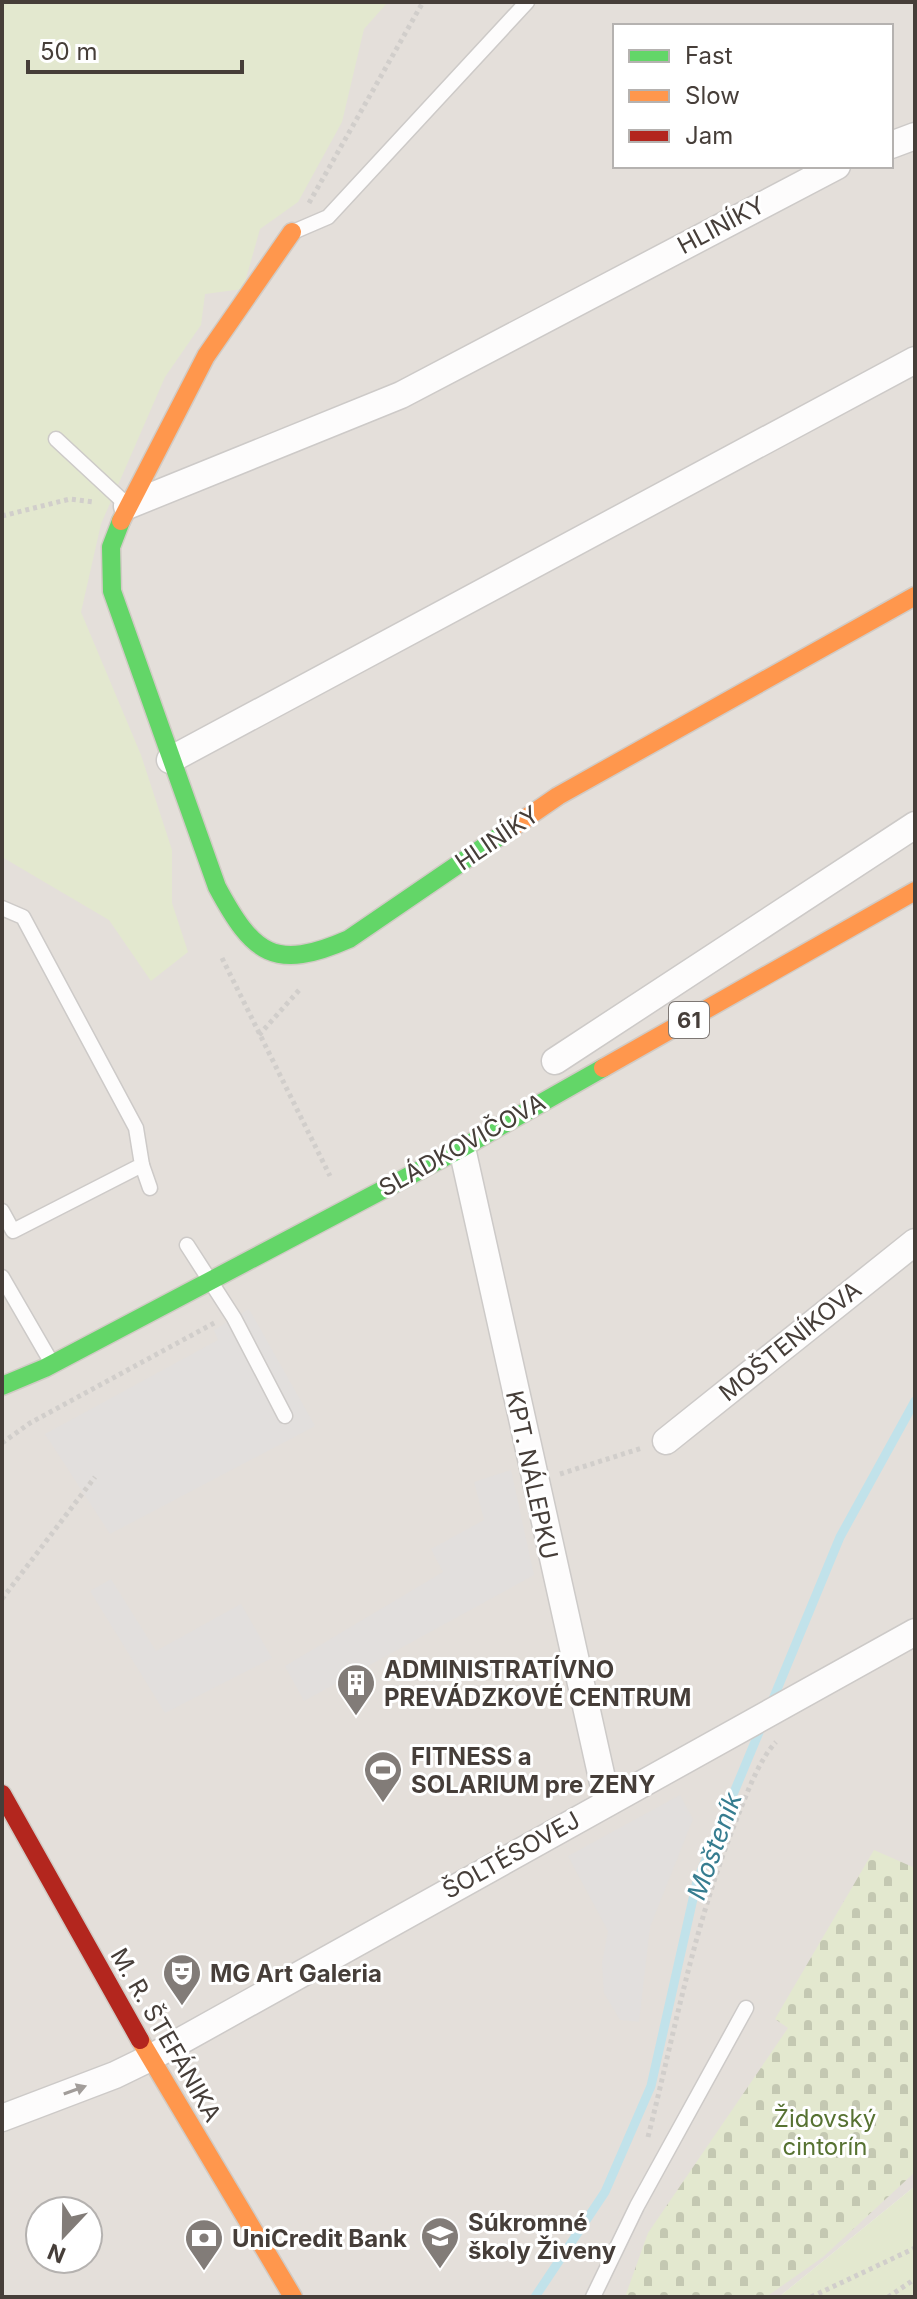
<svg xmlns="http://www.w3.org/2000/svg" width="917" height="2299" font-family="Inter,sans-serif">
<defs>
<pattern id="cemetery-stones" width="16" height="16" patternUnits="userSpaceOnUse" patternTransform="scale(2)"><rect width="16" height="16" fill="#e3e8cf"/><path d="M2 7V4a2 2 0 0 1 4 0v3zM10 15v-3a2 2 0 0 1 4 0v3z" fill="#c4c8b2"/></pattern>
</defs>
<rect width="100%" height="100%" fill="#f1eeec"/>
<path fill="#e4dfda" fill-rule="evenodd" d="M2 2H915V2186L779 2297H2ZM615 26H891V166H615ZM40 2211H88V2259H40Z"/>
<g fill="#e3e8cf">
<path d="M2 2H388L364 29 342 122 298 202 260 229 243 289 205 294 201 325 165 377 101 524 81 612 141 755 172 850V903L188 952 151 981 109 920 2 857Z"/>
<path d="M915 2186V2297H779Z"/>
</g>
<path fill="url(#cemetery-stones)" d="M874 1850 915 1868V2172L823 2257 766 2297H625L648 2233 788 2028 775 2019Z"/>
<g fill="#e2dfdd">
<path d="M249 1309 315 1426 110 1534 45 1434 218 1340 214 1330Z"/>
<path d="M511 1470 534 1575 304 1701 285 1666 443 1572 431 1549 484 1520 474 1482Z"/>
<path d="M111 1579 156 1651 241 1604 272 1658 165 1713 90 1591Z"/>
<path d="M680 1795 693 1819 650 1927 639 2022 620 2020 604 1993 602 1963 608 1931 568 1856Z"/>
</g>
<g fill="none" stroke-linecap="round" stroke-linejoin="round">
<g stroke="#c1e2ea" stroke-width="9">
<path d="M771 1704 840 1537 915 1401"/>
<path d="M535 2297 605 2192 651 2086 697 1881 762 1725"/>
</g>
<defs>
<g id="lane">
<path d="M293 232 328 217 527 2"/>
<path d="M56 439 126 504"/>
<path d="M2 908 23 917 136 1128 142 1165 13 1231 2 1211"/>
<path d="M142 1165 150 1188"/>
<path d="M187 1245 234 1318 285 1416"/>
<path d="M2 1277 50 1360"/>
<path d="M593 2297 637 2206 746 2008"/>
</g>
<g id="street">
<path d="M891 145 915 136"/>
<path d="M127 506 401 395 837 166"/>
<path d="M170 760 915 360"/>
<path d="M555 1061 915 825"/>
<path d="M462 1148 607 1801"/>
<path d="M666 1441 915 1242"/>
<path d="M2 2118 115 2075 150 2058 915 1632"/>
</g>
<g id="fast">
<path d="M121 521 111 547 112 591 217 887C253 954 274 972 349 939L513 827"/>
<path d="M2 1386 45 1368 462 1148 603 1068"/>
</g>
<g id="slow">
<path d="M121 521 206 356 292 232"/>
<path d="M513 827 558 796 915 596"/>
<path d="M603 1068 915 891"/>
<path d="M140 2040 293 2297"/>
</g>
<path id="jam" d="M2 1794 140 2040"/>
</defs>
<use href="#lane" stroke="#cdcac8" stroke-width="17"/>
<use href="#street" stroke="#cdcac8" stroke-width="29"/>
<use href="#fast" stroke="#d1cbc5" stroke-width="21"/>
<use href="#slow" stroke="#d1cbc5" stroke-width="21"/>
<use href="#jam" stroke="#d1cbc5" stroke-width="21"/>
<g stroke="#d1cecb" stroke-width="5" stroke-dasharray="4 4" stroke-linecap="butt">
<path d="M309 203 423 2"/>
<path d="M2 516 70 499 94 502"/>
<path d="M222 958 330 1176"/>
<path d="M259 1035 301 988"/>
<path d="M2 1443 30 1423 216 1322"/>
<path d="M560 1474 642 1448"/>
<path d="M2 1599 95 1477"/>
<path d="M648 2137C676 2026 694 1925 737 1818 747 1794 758 1761 776 1742"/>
<path d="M811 2297 915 2248"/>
<path d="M888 2297 915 2279"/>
</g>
<use href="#lane" stroke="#fdfcfc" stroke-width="14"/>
<use href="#street" stroke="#fdfcfc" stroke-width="26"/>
<use href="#fast" stroke="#63d668" stroke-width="18"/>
<use href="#slow" stroke="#ff974d" stroke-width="18"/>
<use href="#jam" stroke="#b3261e" stroke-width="18"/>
</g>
<defs><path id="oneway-solid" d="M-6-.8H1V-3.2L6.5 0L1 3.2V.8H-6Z" transform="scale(2)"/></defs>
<use fill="#a29d9a" href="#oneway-solid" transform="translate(75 2090) rotate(-20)"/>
<defs>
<symbol id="building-pin" viewBox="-11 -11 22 30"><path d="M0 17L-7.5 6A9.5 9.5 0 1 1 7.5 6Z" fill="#827c78" stroke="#fff"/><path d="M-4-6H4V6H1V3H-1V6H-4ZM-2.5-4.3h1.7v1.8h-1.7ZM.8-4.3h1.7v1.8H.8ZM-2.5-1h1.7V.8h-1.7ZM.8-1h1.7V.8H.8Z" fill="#fff"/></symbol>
<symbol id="stadium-pin" viewBox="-11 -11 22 30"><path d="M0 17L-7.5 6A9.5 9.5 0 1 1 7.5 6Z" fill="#827c78" stroke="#fff"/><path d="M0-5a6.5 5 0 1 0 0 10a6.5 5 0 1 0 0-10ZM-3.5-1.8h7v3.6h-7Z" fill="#fff"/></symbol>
<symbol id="theatre-pin" viewBox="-11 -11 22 30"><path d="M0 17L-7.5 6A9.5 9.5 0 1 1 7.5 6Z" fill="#827c78" stroke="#fff"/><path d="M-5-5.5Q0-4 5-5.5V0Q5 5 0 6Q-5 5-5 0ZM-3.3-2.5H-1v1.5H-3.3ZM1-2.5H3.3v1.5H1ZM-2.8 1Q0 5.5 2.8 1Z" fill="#fff"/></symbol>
<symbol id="school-pin" viewBox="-11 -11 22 30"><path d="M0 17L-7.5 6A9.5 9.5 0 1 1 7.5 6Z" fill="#827c78" stroke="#fff"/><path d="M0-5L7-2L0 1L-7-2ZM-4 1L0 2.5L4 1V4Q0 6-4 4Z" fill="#fff"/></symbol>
<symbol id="bank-pin" viewBox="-11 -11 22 30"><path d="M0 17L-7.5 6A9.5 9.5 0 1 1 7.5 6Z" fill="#827c78" stroke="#fff"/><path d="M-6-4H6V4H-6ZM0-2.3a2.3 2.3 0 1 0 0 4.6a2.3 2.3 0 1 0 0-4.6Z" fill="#fff"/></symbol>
</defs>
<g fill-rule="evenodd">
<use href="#building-pin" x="334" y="1661" width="44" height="60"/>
<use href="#stadium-pin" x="361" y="1748" width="44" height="60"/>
<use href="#theatre-pin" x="160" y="1951" width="44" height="60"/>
<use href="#school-pin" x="418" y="2214" width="44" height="60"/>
<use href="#bank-pin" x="182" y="2216" width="44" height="60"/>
</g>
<g text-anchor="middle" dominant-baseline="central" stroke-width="6" stroke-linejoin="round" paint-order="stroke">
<rect fill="#fff" stroke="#7e7874" stroke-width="2" x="669" y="1002" width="40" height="36" rx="6"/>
<g font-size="22" font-weight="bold" fill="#463e39">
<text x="689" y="1020">61</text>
</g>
<g font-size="24" fill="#463e39" stroke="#fff">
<text transform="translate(721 225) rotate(-28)">HLINÍKY</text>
<text transform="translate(497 838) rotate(-34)">HLINÍKY</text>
<text transform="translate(462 1145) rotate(-29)">SLÁDKOVIČOVA</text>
<text transform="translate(790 1341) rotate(-39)">MOŠTENÍKOVA</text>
<text transform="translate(532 1475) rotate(78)">KPT. NÁLEPKU</text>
<text transform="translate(511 1855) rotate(-29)">ŠOLTÉSOVEJ</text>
<text transform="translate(166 2035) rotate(60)">M. R. ŠTEFÁNIKA</text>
</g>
<g font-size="24" font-weight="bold" fill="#463e39" stroke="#fff" text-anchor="start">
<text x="384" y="1669">ADMINISTRATÍVNO<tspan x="384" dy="28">PREVÁDZKOVÉ CENTRUM</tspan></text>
<text x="411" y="1756">FITNESS a<tspan x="411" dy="28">SOLARIUM pre ZENY</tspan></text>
<text x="210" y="1973">MG Art Galeria</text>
<text x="468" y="2222">Súkromné<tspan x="468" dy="28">školy Živeny</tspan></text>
<text x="232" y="2238">UniCredit Bank</text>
</g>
<g font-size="24" fill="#577232" stroke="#fff">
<text x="825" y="2118">Židovský<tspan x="825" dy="28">cintorín</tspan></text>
</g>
<g font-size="26" font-style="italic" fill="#367d90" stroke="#fff">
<text transform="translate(714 1846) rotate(-70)">Mošteník</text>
</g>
</g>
<rect width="917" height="2299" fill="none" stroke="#463e39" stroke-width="8"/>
<rect x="613" y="24" width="280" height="144" fill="#ffffff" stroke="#b5b2b0" stroke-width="2"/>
<rect x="629" y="50" width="40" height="12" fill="#63d668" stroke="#b5b2b0" stroke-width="2"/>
<text x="685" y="64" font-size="24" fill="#463e39">Fast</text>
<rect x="629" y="90" width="40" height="12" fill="#ff974d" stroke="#b5b2b0" stroke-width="2"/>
<text x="685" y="104" font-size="24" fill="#463e39">Slow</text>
<rect x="629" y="130" width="40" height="12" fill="#b3261e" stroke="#b5b2b0" stroke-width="2"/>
<text x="685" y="144" font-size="24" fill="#463e39">Jam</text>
<g transform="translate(64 2235) rotate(202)"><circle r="38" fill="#ffffff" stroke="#b5b2b0" stroke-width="2"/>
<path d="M0-6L14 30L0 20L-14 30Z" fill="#827c78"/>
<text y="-12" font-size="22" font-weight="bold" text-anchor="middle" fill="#463e39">N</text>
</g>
<path d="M28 60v12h214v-12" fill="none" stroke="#463e39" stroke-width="4"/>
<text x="40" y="60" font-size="24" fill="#463e39" stroke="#ffffff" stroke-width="6" paint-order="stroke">50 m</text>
</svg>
